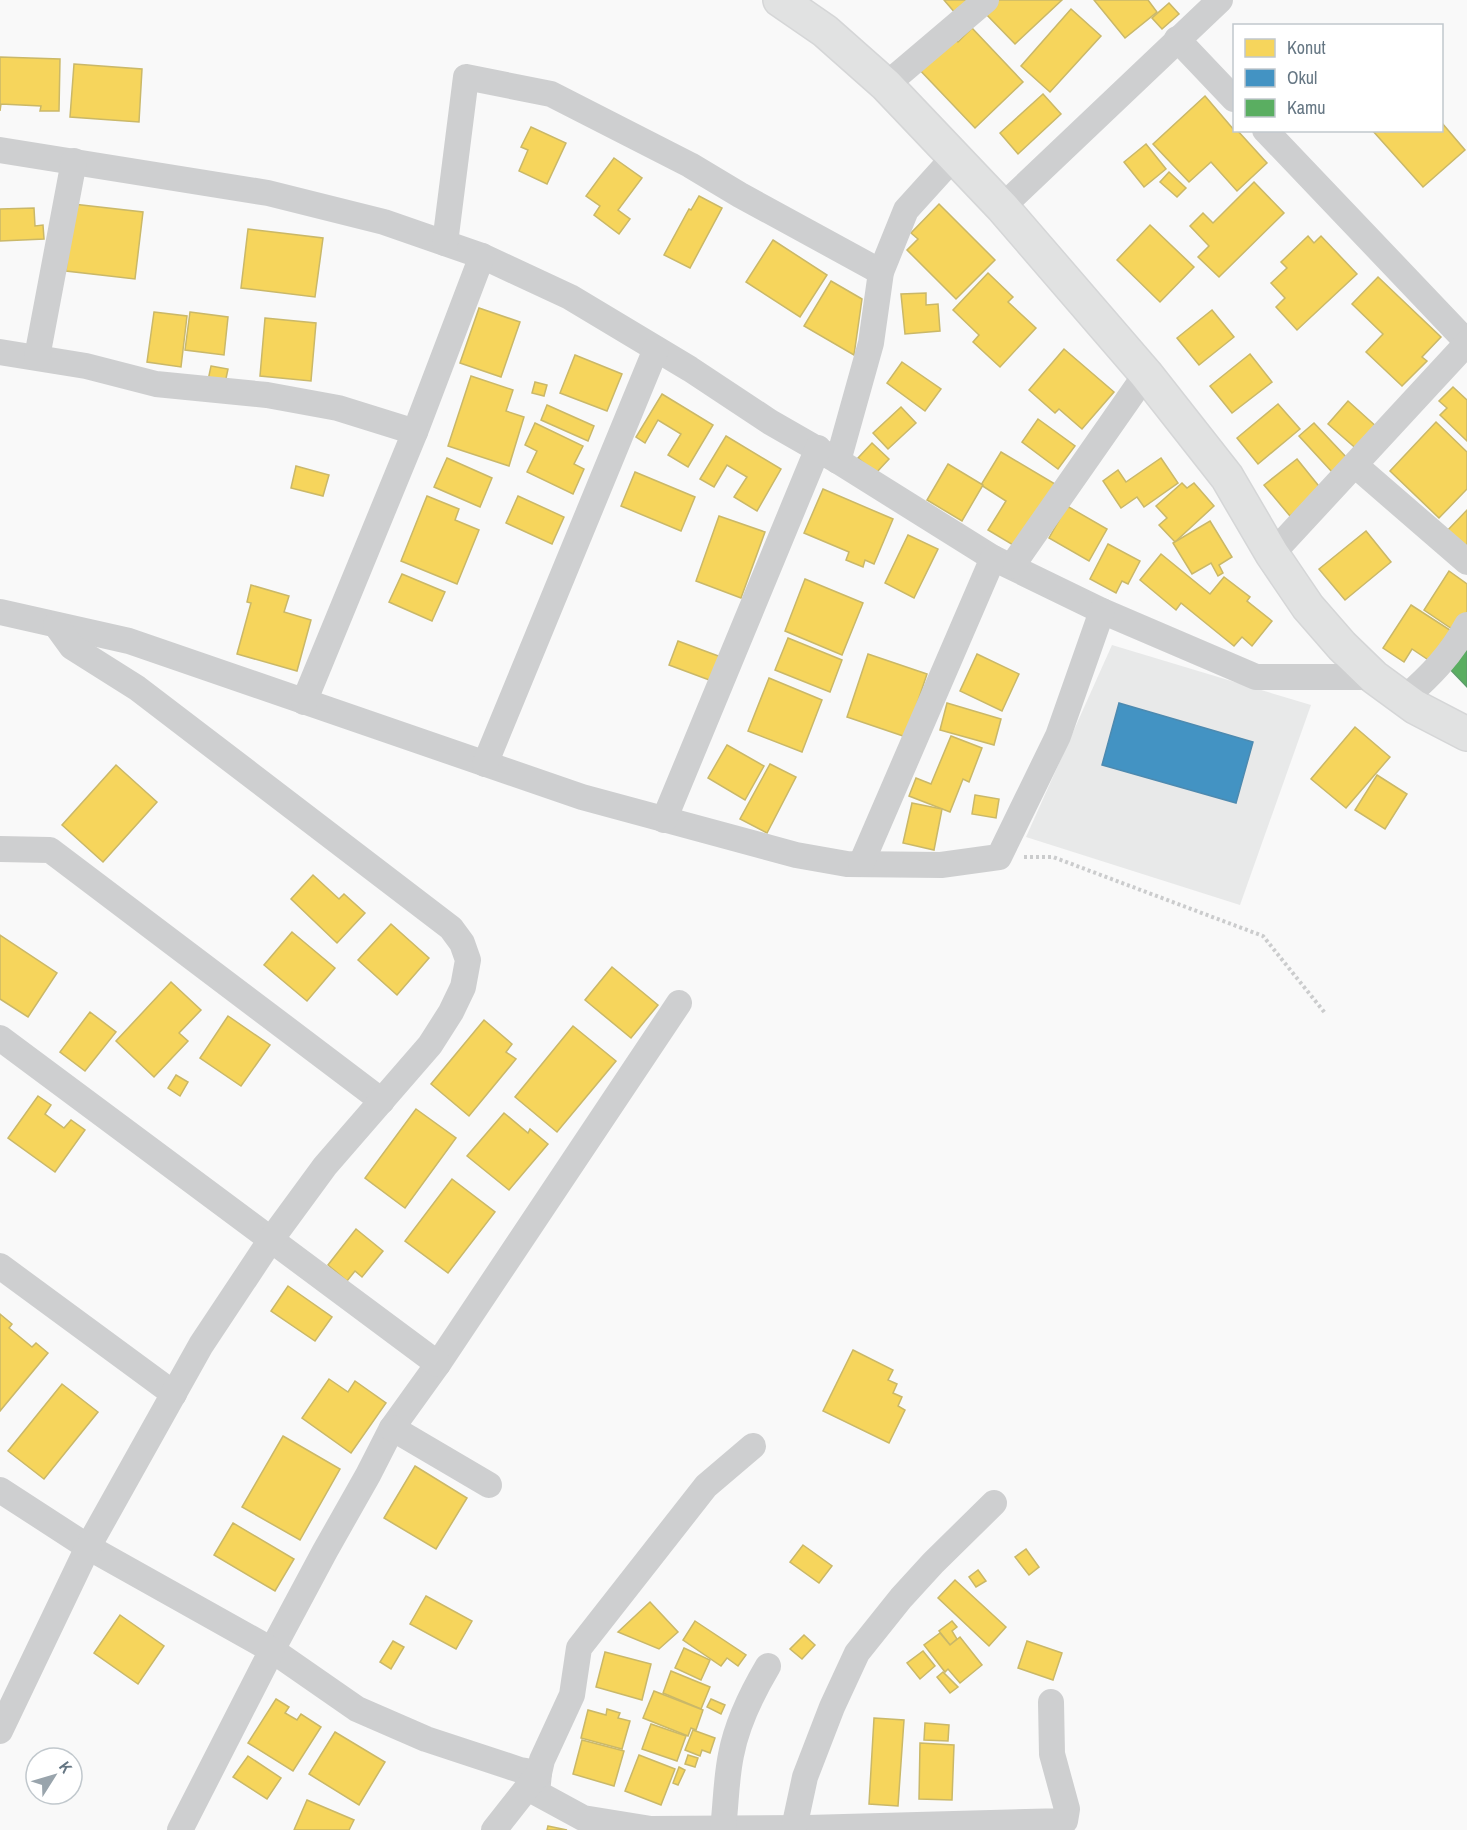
<svg xmlns="http://www.w3.org/2000/svg" width="1467" height="1830" font-family="'Archivo Narrow',sans-serif">
<rect width="100%" height="100%" fill="#f9f9f9"/>
<path fill="#e8e9e9" d="M1112 645 1311 705 1240 905 1026 837Z"/>
<g fill="#f6d55c" stroke="#cab868" stroke-width="1.5">
<path d="M944 0H974L956 14Z"/>
<path d="M997 0H1062L1015 44 984 12Z"/>
<path d="M1094 0H1148L1157 12 1125 38Z"/>
<path d="M1169 3 1179 14 1162 29 1152 18Z"/>
<path d="M1071 9 1101 36 1050 92 1021 66Z"/>
<path d="M972 28 1023 82 975 128 916 66 951 34 958 42Z"/>
<path d="M0 57 60 59 59 111H40L41 106 1 104 0 111Z"/>
<path d="M74 64 142 69 139 122 70 117Z"/>
<path d="M1043 94 1061 114 1018 154 1000 133Z"/>
<path d="M1205 96 1234 130H1237L1267 163 1237 191 1211 162 1189 182 1153 144Z"/>
<path d="M1442 123 1465 150 1423 187 1372 130H1442Z"/>
<path d="M531 127 566 143 547 184 519 171 528 150 521 147Z"/>
<path d="M1146 144 1166 169 1144 187 1124 162Z"/>
<path d="M614 158 642 178 618 210 630 219 619 234 594 215 600 206 586 196Z"/>
<path d="M1169 172 1186 188 1177 197 1160 182Z"/>
<path d="M1254 182 1284 213 1219 277 1198 257 1209 246 1190 226 1203 213 1213 223Z"/>
<path d="M699 196 722 208 690 268 664 255 689 209 691 210Z"/>
<path d="M73 204 143 212 135 279 66 271Z"/>
<path d="M939 204 995 260 956 299 907 250 918 239 911 233Z"/>
<path d="M34 208 35 226 43 225 44 239 0 241V209Z"/>
<path d="M1150 225 1194 267 1160 302 1117 260Z"/>
<path d="M248 229 323 238 315 297 241 288Z"/>
<path d="M1308 236 1314 243 1321 236 1357 274 1297 330 1276 307 1285 298 1271 283 1287 268 1281 262Z"/>
<path d="M773 240 827 275 800 317 746 282Z"/>
<path d="M988 273 1013 297 1008 302 1036 328 1000 367 973 342 979 335 953 310Z"/>
<path d="M1378 277 1441 337 1422 357 1427 361 1402 386 1366 352 1383 334 1352 304Z"/>
<path d="M831 281 862 299 854 355 804 326Z"/>
<path d="M926 293V305L938 304 940 331 905 334 901 294Z"/>
<path d="M479 308 520 322 501 377 460 363Z"/>
<path d="M1212 310 1234 337 1199 365 1177 338Z"/>
<path d="M154 312 187 316 181 367 147 362Z"/>
<path d="M190 312 228 317 224 355 185 350Z"/>
<path d="M265 318 316 323 311 381 260 376Z"/>
<path d="M1064 349 1114 392 1082 429 1059 409 1055 413 1029 390Z"/>
<path d="M1250 354 1272 382 1232 413 1210 386Z"/>
<path d="M575 355 622 374 607 411 560 393Z"/>
<path d="M902 362 941 389 925 411 887 383Z"/>
<path d="M211 366 228 369 224 388 207 385Z"/>
<path d="M471 376 513 390 506 411 524 417 509 466 448 446Z"/>
<path d="M535 382 547 385 544 396 532 393Z"/>
<path d="M1453 387 1467 400V441L1440 415 1447 408 1439 401Z"/>
<path d="M662 394 713 425 688 467 668 455 681 434 658 420 645 443 636 437Z"/>
<path d="M1348 401 1379 429 1360 452 1328 424Z"/>
<path d="M1278 404 1300 429 1258 464 1237 438Z"/>
<path d="M547 405 594 426 588 441 541 420Z"/>
<path d="M901 407 916 423 888 449 873 433Z"/>
<path d="M1038 419 1075 446 1058 469 1022 442Z"/>
<path d="M1436 422 1467 452V489L1439 518 1390 471Z"/>
<path d="M535 423 583 446 574 464 584 469 573 494 527 472 537 451 525 445Z"/>
<path d="M1314 423 1347 458 1332 472 1299 436Z"/>
<path d="M726 436 781 469 757 511 734 497 747 477 727 465 714 487 700 479Z"/>
<path d="M872 443 889 459 876 473 858 458Z"/>
<path d="M1001 452 1055 484 1020 549 988 530 1006 501 981 485Z"/>
<path d="M447 458 492 478 480 507 434 487Z"/>
<path d="M1161 458 1178 483 1144 507 1137 497 1121 508 1103 481 1118 470 1126 482Z"/>
<path d="M1297 459 1322 490 1290 516 1264 485Z"/>
<path d="M948 464 983 485 962 521 927 500Z"/>
<path d="M296 466 329 475 323 496 291 488Z"/>
<path d="M635 472 695 497 681 531 621 506Z"/>
<path d="M1182 483 1187 488 1194 483 1214 506 1175 542 1159 525 1167 518 1156 506Z"/>
<path d="M823 489 893 519 874 564 865 560 863 567 846 560 849 552 804 533Z"/>
<path d="M427 496 459 509 455 520 479 530 457 584 401 561Z"/>
<path d="M518 496 564 517 552 544 506 523Z"/>
<path d="M1067 506 1107 529 1089 561 1049 538Z"/>
<path d="M1467 510V554L1445 533Z"/>
<path d="M719 516 765 532 741 598 696 581Z"/>
<path d="M1210 521 1232 557 1219 565 1223 573 1218 576 1211 563 1192 574 1173 543Z"/>
<path d="M1366 531 1391 562 1345 600 1319 569Z"/>
<path d="M908 535 938 549 914 598 885 583Z"/>
<path d="M1108 544 1140 561 1128 584 1122 581 1116 593 1090 579Z"/>
<path d="M1161 554 1210 594 1224 577 1250 597 1247 601 1272 621 1252 646 1242 637 1234 646 1181 603 1176 610 1140 580Z"/>
<path d="M1449 571 1467 584V613L1455 631 1424 610Z"/>
<path d="M402 574 445 592 432 621 389 602Z"/>
<path d="M805 579 863 603 842 655 785 631Z"/>
<path d="M251 585 289 596 284 612 311 620 297 671 237 654 251 603 247 602Z"/>
<path d="M1411 605 1453 632 1433 663 1412 649 1404 662 1383 648Z"/>
<path d="M788 638 842 660 830 692 775 670Z"/>
<path d="M678 641 721 657 712 681 669 665Z"/>
<path d="M868 654 927 674 906 737 847 717Z"/>
<path d="M977 654 1019 674 1002 711 960 691Z"/>
<path d="M769 678 822 700 802 752 748 731Z"/>
<path d="M947 703 1001 719 994 745 940 730Z"/>
<path d="M1355 727 1390 757 1346 808 1311 779Z"/>
<path d="M951 736 982 748 969 782 963 779 950 812 909 796 916 778 931 784Z"/>
<path d="M727 745 764 766 745 800 708 778Z"/>
<path d="M770 764 796 777 767 833 740 819Z"/>
<path d="M116 765 157 802 103 862 62 825Z"/>
<path d="M1377 775 1407 794 1385 829 1355 810Z"/>
<path d="M975 795 999 799 996 818 972 814Z"/>
<path d="M912 803 942 809 934 850 903 843Z"/>
<path d="M313 875 339 899 344 894 365 913 337 943 291 899Z"/>
<path d="M391 924 429 958 397 995 358 960Z"/>
<path d="M292 932 335 968 307 1001 264 965Z"/>
<path d="M0 935 57 973 28 1017 0 999Z"/>
<path d="M612 967 658 1005 631 1038 585 1000Z"/>
<path d="M171 982 201 1010 179 1033 188 1041 154 1077 116 1041Z"/>
<path d="M90 1012 116 1032 85 1071 60 1052Z"/>
<path d="M228 1016 270 1045 241 1086 200 1058Z"/>
<path d="M484 1020 512 1044 506 1052 516 1059 469 1116 431 1084Z"/>
<path d="M573 1026 616 1061 557 1132 515 1097Z"/>
<path d="M176 1075 188 1082 180 1096 168 1088Z"/>
<path d="M38 1096 51 1105 45 1114 64 1128 71 1120 85 1130 55 1172 8 1138Z"/>
<path d="M416 1109 456 1138 405 1208 365 1178Z"/>
<path d="M504 1113 528 1133 530 1129 548 1144 509 1190 467 1156Z"/>
<path d="M452 1179 495 1212 448 1273 405 1241Z"/>
<path d="M356 1229 383 1251 362 1277 355 1271 347 1281 328 1265Z"/>
<path d="M288 1286 332 1317 315 1341 271 1311Z"/>
<path d="M0 1314 12 1324 9 1328 32 1347 36 1343 48 1353 0 1411Z"/>
<path d="M853 1350 893 1370 888 1380 897 1384 893 1393 902 1397 898 1406 905 1410 889 1443 823 1411Z"/>
<path d="M329 1379 348 1392 355 1381 386 1403 351 1453 302 1418Z"/>
<path d="M62 1384 98 1412 44 1479 8 1451Z"/>
<path d="M283 1436 340 1469 300 1540 242 1507Z"/>
<path d="M415 1466 467 1498 436 1549 384 1518Z"/>
<path d="M233 1523 294 1559 275 1591 214 1555Z"/>
<path d="M803 1545 832 1566 819 1583 790 1562Z"/>
<path d="M1026 1549 1039 1567 1029 1575 1015 1557Z"/>
<path d="M978 1570 986 1581 976 1587 969 1577Z"/>
<path d="M955 1580 1006 1627 989 1646 938 1598Z"/>
<path d="M426 1596 472 1621 456 1649 410 1624Z"/>
<path d="M650 1602 678 1632 659 1649 618 1632Z"/>
<path d="M120 1615 164 1646 138 1684 94 1653Z"/>
<path d="M695 1621 746 1655 738 1666 727 1658 721 1666 683 1640Z"/>
<path d="M952 1621 957 1627 952 1631 957 1639 950 1645 939 1631Z"/>
<path d="M940 1633 950 1645 960 1637 982 1665 960 1683 948 1669 945 1672 924 1645Z"/>
<path d="M804 1635 815 1645 802 1659 790 1649Z"/>
<path d="M393 1641 404 1647 391 1669 380 1662Z"/>
<path d="M1027 1641 1062 1653 1053 1680 1018 1668Z"/>
<path d="M684 1648 710 1660 701 1680 675 1668Z"/>
<path d="M923 1651 935 1666 920 1679 907 1663Z"/>
<path d="M605 1652 651 1664 642 1700 596 1687Z"/>
<path d="M671 1671 710 1687 701 1709 663 1693Z"/>
<path d="M943 1672 958 1687 950 1693 937 1677Z"/>
<path d="M654 1691 703 1710 696 1730 691 1728 688 1736 643 1718Z"/>
<path d="M276 1699 289 1707 285 1713 297 1720 301 1714 321 1727 293 1771 248 1743Z"/>
<path d="M711 1699 725 1705 721 1714 707 1707Z"/>
<path d="M607 1709 620 1713 618 1718 630 1721 622 1749 581 1738 588 1710 606 1715Z"/>
<path d="M874 1718 904 1720 898 1806 869 1804Z"/>
<path d="M925 1723 949 1725 948 1741 924 1740Z"/>
<path d="M651 1724 686 1736 677 1761 642 1749Z"/>
<path d="M693 1730 715 1738 710 1753 702 1750 700 1756 685 1750Z"/>
<path d="M335 1732 385 1762 359 1805 309 1774Z"/>
<path d="M582 1740 624 1751 614 1786 573 1774Z"/>
<path d="M920 1743 954 1745 952 1800 919 1799Z"/>
<path d="M639 1755 675 1769 661 1805 625 1791Z"/>
<path d="M688 1755 698 1758 695 1767 685 1764Z"/>
<path d="M248 1756 281 1778 267 1799 233 1777Z"/>
<path d="M679 1767 685 1770 678 1785 673 1783Z"/>
<path d="M307 1800 354 1820 349 1830H294Z"/>
<path d="M548 1826 567 1830H547Z"/>
</g>
<path fill="#4393c3" stroke="#4d8ab0" stroke-width="1.5" d="M1119 703 1253 742 1236 803 1102 765Z"/>
<path fill="#5aae61" stroke="#5d9d6b" stroke-width="1.5" d="M1467 645V687L1446 665Z"/>
<g fill="none" stroke-linecap="round" stroke-linejoin="round">
<defs>
<path id="secondary" d="M780 0 825 31 886 85 1002 207 1146 374 1227 477 1272 554 1308 607 1342 646 1374 677 1415 707 1467 734"/>
</defs>
<use href="#secondary" stroke="#d5d6d7" stroke-width="36"/>
<path stroke="#cbcccd" stroke-width="4" stroke-dasharray="3 3" stroke-linecap="butt" d="M1024 857H1053L1263 936 1325 1013"/>
<g stroke="#cecfd0" stroke-width="26">
<path d="M1177 39 1234 99"/>
<path d="M886 85 986 0"/>
<path d="M1265 130 1467 342"/>
<path d="M0 150 268 193 384 222 482 256 570 297 690 369 770 422 838 461 993 558 1102 611 1256 677H1374"/>
<path d="M1002 207 1220 0"/>
<path d="M445 243 466 77 551 94 690 165 740 195 881 272"/>
<path d="M0 352 86 366 156 384 267 395 338 408 415 432"/>
<path d="M37 357 74 161"/>
<path d="M838 461 871 343 881 272 906 210 954 157"/>
<path d="M1355 465 1467 562"/>
<path d="M1272 554 1467 343"/>
<path d="M1012 566 1146 374"/>
<path d="M0 612 129 641 582 797 796 855 847 864 941 865 999 857 1058 736 1102 611"/>
<path d="M1404 699C1431 675 1450 656 1467 625"/>
<path d="M304 702 415 432 482 256"/>
<path d="M485 764 656 349"/>
<path d="M664 820 818 448"/>
<path d="M0 849 50 850 382 1101"/>
<path d="M861 864 993 558"/>
<path d="M679 1003 438 1364 392 1428 368 1475 325 1551 272 1650 357 1709 426 1739 520 1770 539 1773 537 1793 583 1818 651 1829 807 1828 1065 1821 1067 1809 1052 1754 1051 1702"/>
<path d="M0 1038 438 1364"/>
<path d="M0 1266 174 1394"/>
<path d="M392 1428 489 1485"/>
<path d="M0 1490 88 1547 272 1650 180 1830"/>
<path d="M0 1731 88 1547 201 1345 270 1241 325 1166 430 1045 451 1012 463 987 468 960 462 943 451 928 137 688 72 647 56 625"/>
<path d="M794 1828 805 1777 832 1707 857 1653 901 1598 933 1563 994 1503"/>
<path d="M723 1829C726 1804 726 1779 731 1755 737 1723 752 1693 768 1666"/>
<path d="M494 1830 539 1773 542 1760 572 1695 579 1648 706 1486 753 1446"/>
</g>
<use href="#secondary" stroke="#e1e2e2" stroke-width="33"/>
</g>
<rect x="1233" y="24" width="210" height="108" fill="#ffffff" stroke="#c1c8cd" stroke-width="1.5"/>
<rect x="1245" y="39" width="30" height="18" fill="#f6d55c" stroke="#c1c8cd" stroke-width="1.5"/>
<text x="1287" y="54" font-size="18" fill="#657683">Konut</text>
<rect x="1245" y="69" width="30" height="18" fill="#4393c3" stroke="#c1c8cd" stroke-width="1.5"/>
<text x="1287" y="84" font-size="18" fill="#657683">Okul</text>
<rect x="1245" y="99" width="30" height="18" fill="#5aae61" stroke="#c1c8cd" stroke-width="1.5"/>
<text x="1287" y="114" font-size="18" fill="#657683">Kamu</text>
<g transform="translate(54 1776) rotate(53)"><circle r="28" fill="#ffffff" stroke="#c1c8cd" stroke-width="1.5"/>
<path d="M0-4.5L10 22L0 15L-10 22Z" fill="#99a4ac"/>
<text y="-9" font-size="16" font-weight="bold" text-anchor="middle" fill="#657683">K</text>
</g>
</svg>
